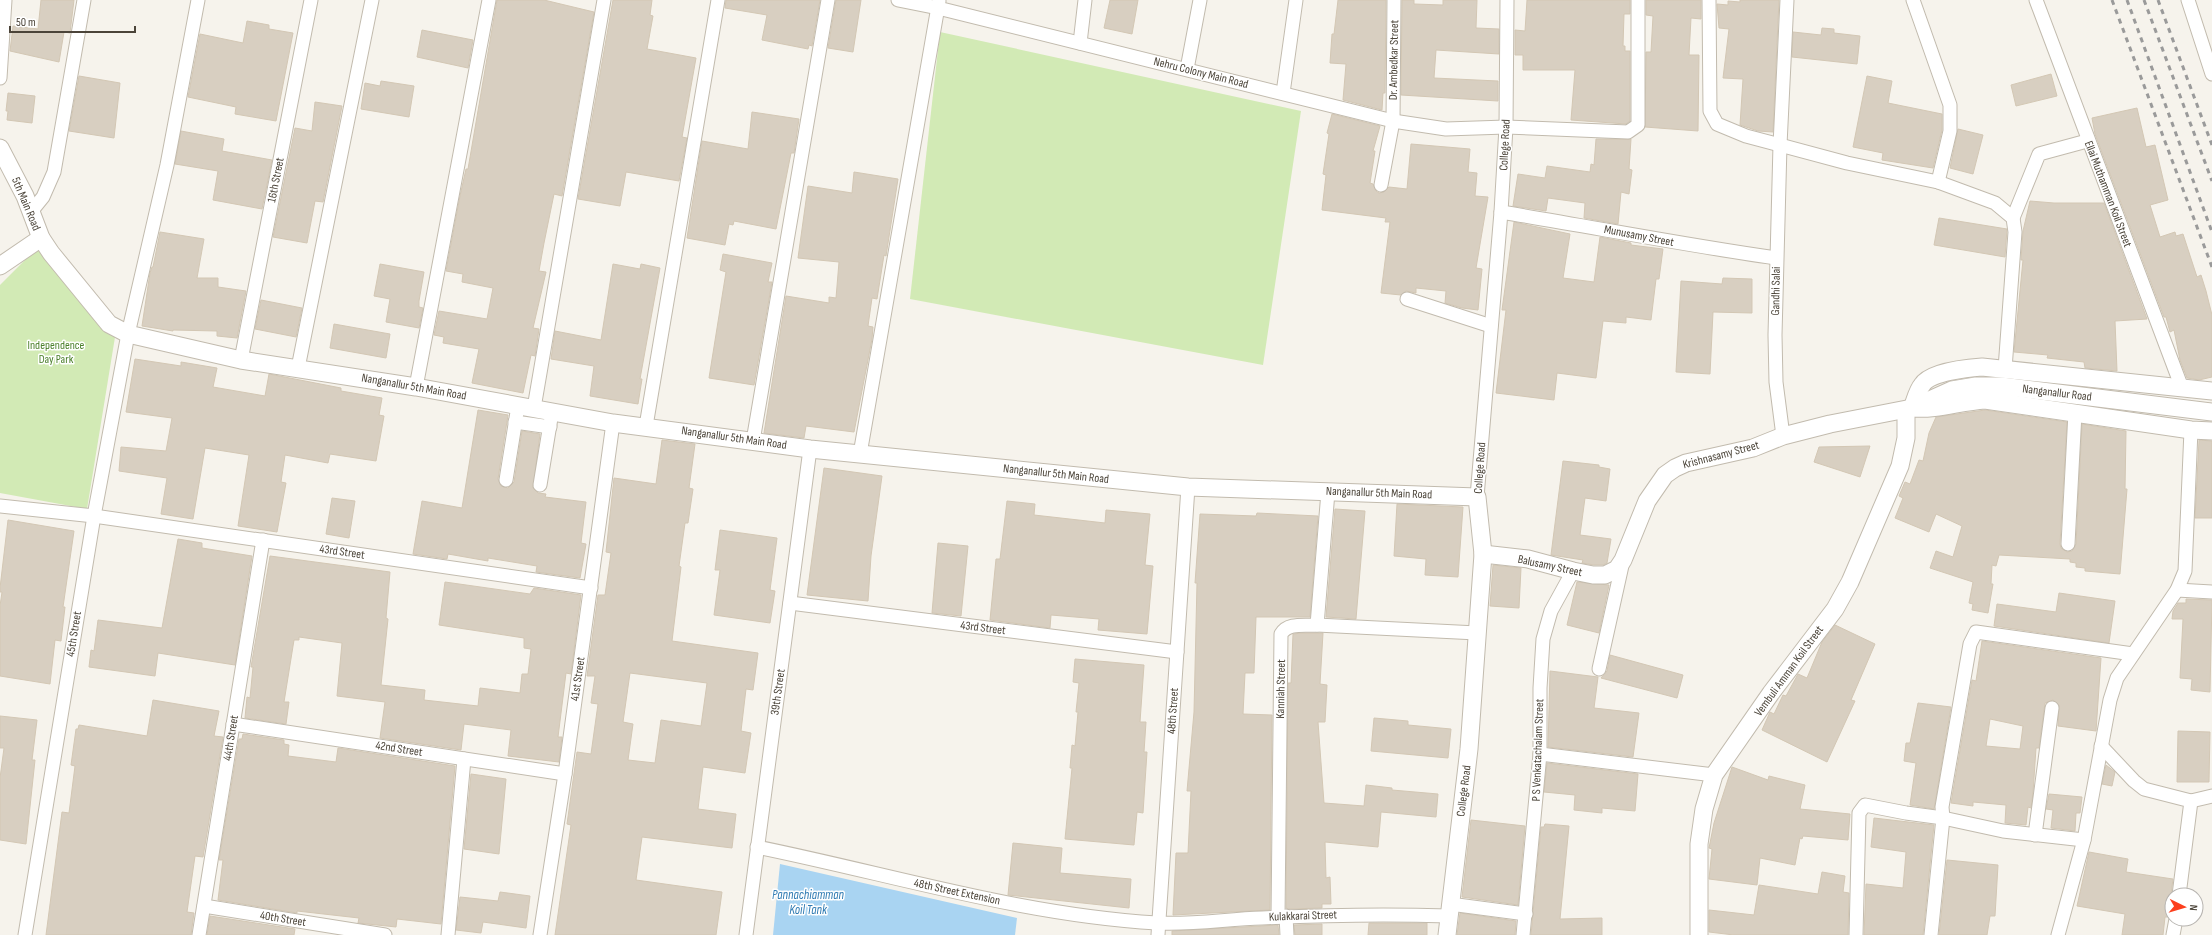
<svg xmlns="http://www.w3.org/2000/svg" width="2212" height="935" font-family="'Sofia Sans Condensed',sans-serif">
<rect width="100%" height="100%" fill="#f6f3ec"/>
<g fill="#d2eab5">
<path d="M940 32 1301 111 1263 365 910 299Z"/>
<path d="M42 243 115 337 87 509 0 493V285Z"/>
</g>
<path fill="#a9d4f2" d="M780 864 1017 918 1015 935H773Z"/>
<g fill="#d8cfc1" stroke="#d3c7b4" fill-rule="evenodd">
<path d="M41 0H74L70 33 64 32 59 62 10 51 13 26 38 29Z"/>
<path d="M497 0H544L594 12 562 196 554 194 544 243 539 271 546 272 533 328 539 329 535 356 531 355 523 393 472 383 479 349 443 343 444 337 434 335 439 311 487 319 493 288 462 282 463 274 446 271 460 196 466 169H468Z"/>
<path d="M613 0H652L650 15 653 16 647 49 696 58 682 137 687 138 679 181 626 172 620 206 578 199Z"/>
<path d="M726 0H820L812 46 809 45 808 49 762 40 767 15 725 8Z"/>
<path d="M836 0H861L853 52 828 48Z"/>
<path d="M1110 0H1138L1132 34 1104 28Z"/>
<path d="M1338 0H1386L1385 93H1383L1382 110 1343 100 1346 64 1330 63 1332 34H1334Z"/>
<path d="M1402 0H1414V4L1443 5V0H1477L1476 28 1499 29V54L1436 50 1434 78 1498 81V101L1401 95Z"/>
<path d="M1527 0H1630V14H1624L1623 46H1625V51H1630V121L1626 124 1571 120 1575 70H1523V55H1515V30L1525 31Z"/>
<path d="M1646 0H1701V19L1691 18 1689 55H1699L1698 131 1645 127 1646 52H1651L1653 16 1646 15Z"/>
<path d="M1740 0H1779L1773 132 1758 131 1740 125 1743 79 1723 78 1729 29 1719 28 1717 4 1728 5V1L1740 2Z"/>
<path d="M247 21 269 25V29L293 33 276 121 235 114 236 107 188 97 200 34 243 43Z"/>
<path d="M1822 28 1834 29V33L1860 36 1857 64 1792 57 1793 32 1821 35Z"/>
<path d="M422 30 473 40 468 68 417 57Z"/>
<path d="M2051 74 2057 96 2016 106 2011 85Z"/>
<path d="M79 76 120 83 114 138 69 131Z"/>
<path d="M1867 76 1892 81 1888 103 1942 114V130L1933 168 1882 160 1883 153 1853 147Z"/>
<path d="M381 81 414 86 409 117 361 109 365 83 380 86Z"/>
<path d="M8 93 35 96 32 123 7 120 8 111H6Z"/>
<path d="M315 102 342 106 323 202 315 201 307 243 273 237 295 128 312 131Z"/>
<path d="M2137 108 2146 147 2155 145 2168 200 2150 205 2160 237 2175 232 2176 236 2183 234 2197 277 2201 275 2206 291 2212 315V377L2199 380 2187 378 2180 360 2174 330 2170 332 2166 317H2164L2095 134 2092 118Z"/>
<path d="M752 112 799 119 794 153H791L776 229 734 221 733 225 729 224 725 245 687 238 702 141 748 149Z"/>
<path d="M1332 114 1380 126 1373 151H1375L1370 183 1373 184 1376 191 1379 193 1384 192 1389 187 1407 189 1411 144 1470 149 1468 172 1477 173 1475 196 1488 197 1476 268 1482 269 1478 310 1462 308 1445 303 1446 291 1416 288V293L1406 291 1401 295 1381 293 1390 222H1385L1386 218 1322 210 1326 175 1323 174 1329 134 1327 133Z"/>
<path d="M1958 129 1983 135 1973 174 1950 168Z"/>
<path d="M181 131 224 139 222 151 272 160 262 209 213 200 218 171 175 164Z"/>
<path d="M1596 139H1631L1629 169 1632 170 1629 194 1621 192 1618 224 1584 218 1585 203 1548 198 1546 211 1513 206 1518 174 1545 178 1547 166 1590 172 1591 164 1594 165Z"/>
<path d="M854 172 898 179 886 256 884 255 877 299 872 298 868 326 873 327 872 339 854 432 806 426 804 438 764 433 786 296 829 303V297L836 298 839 262 798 258 808 186 852 193Z"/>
<path d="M2030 201 2054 203H2104L2147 319 2115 321 2117 371 2085 368 2084 362 2047 358 2048 355 2014 352 2023 260H2021L2023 231Z"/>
<path d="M1939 218 2007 229 2005 257 1934 245Z"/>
<path d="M1514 222 1570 234 1563 278 1594 282 1600 237 1631 243V245L1663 249 1659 279H1656L1651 320 1626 317V323L1603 321 1596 378 1557 373 1554 400 1496 393 1506 310H1502Z"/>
<path d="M160 232 204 239 197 278H218V287L246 291 237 338 217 336V331L173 330V331L142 326 150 273 152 267H153Z"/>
<path d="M723 254 772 263 768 282H772L754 385 709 378 726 272 720 270Z"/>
<path d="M380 264 424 272 419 301V307L423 308 419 328 386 322 390 299 374 296Z"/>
<path d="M613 264 640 269 641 264 660 268 640 379H642L638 404 590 396 594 366 551 359 555 331 601 340Z"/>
<path d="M1723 278 1752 279V313L1713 312 1710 374 1676 372 1681 281 1722 284Z"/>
<path d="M261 300 302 308 296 337 255 329Z"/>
<path d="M334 324 390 334 386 358 330 348Z"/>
<path d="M135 359 181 366V362L217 368 213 387 265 396 269 374 341 388V391L382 398 379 415 384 416 376 461 330 454 328 463 285 455 281 482 286 483 277 532 238 526 249 455 205 448 193 519 161 514 167 478 119 471 121 447 166 451 172 418 126 412Z"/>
<path d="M478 410 508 415 498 479 501 486 508 488 514 482 522 431 540 434 533 488 538 493 546 494 545 497 586 502 581 543 586 544 580 578 536 572 537 566 488 558V561L448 554 447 559 413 554 422 501 462 508Z"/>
<path d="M1985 410 2067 422 2060 544 2061 548 2067 552 2072 551 2076 544 2082 424 2126 431 2125 489H2127L2120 574 2085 571V568L2076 567V563L2070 562V559L1999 555 1996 566 1992 565 1991 584H1993L1988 613 1972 610 1973 604 1969 603 1973 582 1930 568 1936 551 1953 557 1962 526 1936 514 1929 532 1895 518 1903 498 1899 496 1905 482 1910 484 1919 460 1923 461 1929 433 1936 417Z"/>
<path d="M662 440 695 444 689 488 693 489 688 523H685L679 566 681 567 672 641 758 653 753 690 746 689 741 731 751 733 745 773 703 767 698 809 736 814 732 848 642 837 636 880 722 892 716 935H555L571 825 567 824 577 752 591 754 598 704 591 703 595 676H587L598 595H605L611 553 606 552 614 478 656 484ZM630 673 707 683 701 726 661 720 655 763 628 760 633 724 623 722Z"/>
<path d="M2199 440 2212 441V518H2195Z"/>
<path d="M1870 446 1860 477 1814 462 1819 447Z"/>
<path d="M1563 461 1599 465V467L1610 469 1606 501 1585 498 1580 535 1611 539 1607 563 1603 565H1594L1582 563 1583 560 1551 555Z"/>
<path d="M824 468 882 476 871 556 868 601 807 595Z"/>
<path d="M332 498 355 501 349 538 326 534Z"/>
<path d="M1007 501 1035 504 1034 515 1105 523 1106 510 1150 514 1145 565 1153 566 1147 634 1098 630 1099 619 1051 615 1050 628 990 620 996 559H1000Z"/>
<path d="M1397 504 1463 507 1458 577 1425 575 1426 559 1394 556Z"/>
<path d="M1335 509 1365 511 1356 619 1326 617Z"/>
<path d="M1257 513 1318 516 1310 617H1256L1254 673H1245L1243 714 1272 715 1270 910 1173 915 1176 853H1188L1191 791H1187L1194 712 1197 583H1195L1200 514 1256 516Z"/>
<path d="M8 520 74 531 63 607H65L61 641 55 640 50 684 0 676V606L2 592H0V588Z"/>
<path d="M720 530 777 538 770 590 775 591 770 623 714 615 720 570H715Z"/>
<path d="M178 539 202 543V548L252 556 235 665 158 653 155 676 89 667 91 650 94 651 98 620 162 628Z"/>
<path d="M938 543 968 546 961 616 932 613Z"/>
<path d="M270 556 390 572 386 618 388 619 381 685 425 690 424 700 478 706 480 688 520 693 522 674H528L531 649 524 648V638L439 625 445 582 530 594 534 588 581 595 571 674 566 673 558 737H562L559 762 508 756 511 730 464 724 461 750 380 738 385 702 337 696 342 643 299 637V640H294L284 702H289L286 724 245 718 247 697 250 698 253 667H251Z"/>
<path d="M1493 565 1521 568 1519 608 1490 606Z"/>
<path d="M1577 582 1609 585 1599 633 1567 625Z"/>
<path d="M2059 593 2115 601 2109 643 1994 626 1997 604 2056 612Z"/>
<path d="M2186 599 2212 600 2210 692 2191 690 2192 679 2180 678 2183 619H2172L2173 611 2178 603H2186Z"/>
<path d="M1835 625 1875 644 1851 700 1855 701 1827 762 1762 730 1770 712 1774 714 1783 695 1786 696 1798 674 1807 678 1822 642Z"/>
<path d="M1302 633H1323L1320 684 1327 685 1325 722H1318L1324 803 1364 806 1366 785 1392 788V790L1438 794 1436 817 1381 812 1378 847 1325 842 1326 878 1330 877 1331 904H1322V908L1289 909 1286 908 1288 683H1291L1293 634Z"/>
<path d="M1982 641 2101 658 2096 731 2058 726 2059 705 2053 700 2045 703 2039 748H2036L2033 793 2031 808 2028 807 2026 825 2005 823 2006 805 1973 802V806L1951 803 1972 680 1976 681ZM1990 719 2023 726 2020 749 1986 746Z"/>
<path d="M1610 655 1683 675 1677 698 1601 678 1607 671Z"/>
<path d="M1075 659 1144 665 1140 722H1146L1144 752H1147L1143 813 1137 812 1134 845 1065 839 1072 768H1070L1072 745 1075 746 1078 712H1076L1079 683 1073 682Z"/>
<path d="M1550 671 1598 677 1594 708 1639 713 1633 757 1548 747Z"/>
<path d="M153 700 219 711 214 736 223 737 203 857 195 856 187 912 194 913 191 935H46L62 812 69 813 75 766 71 765 76 729H78L79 725 147 736Z"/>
<path d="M1918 703 1951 707 1934 809 1910 805 1916 763 1904 761 1906 743H1910Z"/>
<path d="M0 716 37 720 32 760H35L26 844 0 840V778L4 748H0Z"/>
<path d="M1374 718 1408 721V725L1451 729 1448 758 1371 751Z"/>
<path d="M2178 731 2210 732 2209 782H2177Z"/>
<path d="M243 734 284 740V744L289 745 288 756 336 762 338 748 455 766 441 924 397 919 396 927 358 923 359 918 297 911V913L218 900 223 860H219L239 739H242Z"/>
<path d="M1547 763 1638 774 1635 811 1602 808V813L1574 810 1575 795 1544 792Z"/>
<path d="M2106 765 2115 772 2112 786 2102 784Z"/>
<path d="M1732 767 1768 780 1769 776 1805 785 1800 809 1850 814 1848 840 1803 836 1802 839 1800 838 1795 865 1760 858 1757 885 1709 879 1712 849 1709 848 1714 823Z"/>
<path d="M471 774 506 779 499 854 464 849Z"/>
<path d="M2049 794 2082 797 2080 813H2076L2075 831 2051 828 2053 810 2046 809Z"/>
<path d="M1874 818 1934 825 1923 935H1864L1866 884 1903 888 1906 852 1871 847Z"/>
<path d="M1471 820 1525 826 1518 905 1462 897Z"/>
<path d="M1545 824 1569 826 1560 919 1602 918V935H1531L1541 827H1544Z"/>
<path d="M1013 843 1062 848 1060 873 1131 879 1129 908 1008 895Z"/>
<path d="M2089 852 2128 859 2126 872 2173 879 2168 917H2165L2163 935H2122L2125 914 2077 906Z"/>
<path d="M1947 860 1998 865 1995 916H1990L1987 935H1939Z"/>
<path d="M1822 872 1845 876 1843 892 1849 893 1848 935H1734L1709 932V910L1754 915 1759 885 1818 894Z"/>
<path d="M500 892 530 896 526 928 483 922 481 933 456 930 460 897 498 901Z"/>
<path d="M1460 913 1516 921 1515 935H1457Z"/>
<path d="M210 916 295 929 294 935H207Z"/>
<path d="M1369 923H1427V935H1368Z"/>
<path d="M1322 924V935H1295L1294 925Z"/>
<path d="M1278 925 1279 935H1172V931Z"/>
</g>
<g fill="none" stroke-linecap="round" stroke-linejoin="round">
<defs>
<g id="minor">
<path d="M898 0 938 8 1393 121 1446 129 1506 127 1628 132 1638 125V0"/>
<path d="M1709 0 1710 111 1717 124 1746 136 1847 163 1938 182 1995 203 2013 218 2015 232 2005 369"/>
<path d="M1913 0 1950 105V131L1938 182"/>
<path d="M2036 0 2182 388"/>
<path d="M2188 0 2212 74"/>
<path d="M1080 43 1085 0"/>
<path d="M1187 69 1200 0"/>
<path d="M0 78 5 0"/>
<path d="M1283 93 1296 0"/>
<path d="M1381 185 1393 121 1394 0"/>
<path d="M1501 212C1593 227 1684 245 1776 258"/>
<path d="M30 213 43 197 54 172 84 0"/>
<path d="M2013 218 2039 154 2087 141"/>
<path d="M1407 299 1491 326"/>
<path d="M241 360 311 0"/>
<path d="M298 368 372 0"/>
<path d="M416 387 489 0"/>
<path d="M534 408 604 0"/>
<path d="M515 422 550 427"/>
<path d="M646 426 718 0"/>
<path d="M1783 436 1776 382 1775 335 1780 145 1787 0"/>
<path d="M753 441 828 0"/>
<path d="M860 454 939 1"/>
<path d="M506 480 518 406"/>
<path d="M540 485 552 412"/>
<path d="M1477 497 1501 212 1506 127 1507 0"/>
<path d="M0 506 94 516 591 588"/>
<path d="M2068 544 2075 413"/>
<path d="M2177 590 2212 592"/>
<path d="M790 603 1177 652"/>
<path d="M1317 625 1477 633"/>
<path d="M1599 669 1623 561"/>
<path d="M233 724 565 774"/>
<path d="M2101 746 2134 781 2144 789 2191 801 2179 895"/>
<path d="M1540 754 1714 775"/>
<path d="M2191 801 2212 796"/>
<path d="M2035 835 2052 708"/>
<path d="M757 847C890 874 1021 915 1157 923 1193 925 1227 919 1262 918 1325 915 1386 914 1449 916"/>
<path d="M1450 904 1526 914"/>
<path d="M204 906 385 935"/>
<path d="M1286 916 1287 935"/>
<path d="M1278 917 1281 634C1288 622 1305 626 1317 625L1328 492"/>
<path d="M25 935 94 516 128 334 167 165 198 0"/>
<path d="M199 935 263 540"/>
<path d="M448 935 464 759"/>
<path d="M540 935 565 774 613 423"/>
<path d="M746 935 810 449"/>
<path d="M1158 935 1188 487"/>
<path d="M1523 935 1540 754V688L1543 639 1551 611 1573 571"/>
<path d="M1856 935 1859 813 1865 805 1906 813 1943 818 2003 831 2084 840"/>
<path d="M1931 935 1943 818 1942 807 1970 644 1976 632 2133 654"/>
<path d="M2058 935 2084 840 2110 700 2117 678 2177 590 2185 571 2191 430"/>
<path d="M2173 935 2176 919"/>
</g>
<g id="tertiary">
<path d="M0 148 25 196 41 238 51 253 109 324 128 334 241 360 416 387 613 423 810 449 1188 487 1477 497 1483 554 1469 749 1447 935"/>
<path d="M0 266 41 238"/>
<path d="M2212 391 1982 367C1968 368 1930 372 1922 385 1917 391 1915 401 1912 408 1938 410 1958 402 1985 400L2191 430 2212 431"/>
<path d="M1483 554 1528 559 1573 571 1593 575H1605L1617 569 1623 560 1647 501 1665 475 1675 468 1686 463 1753 448 1783 436 1830 424 1912 408 1952 390 1976 386H2001L2212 412"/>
<path d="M1699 935V844L1704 809 1714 775 1771 693 1835 609 1850 582 1900 466 1906 438V410"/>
</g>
</defs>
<use href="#minor" stroke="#c2bbae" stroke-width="15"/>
<use href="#tertiary" stroke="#c2bbae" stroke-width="19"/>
<use href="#minor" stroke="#fff" stroke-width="13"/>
<use href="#tertiary" stroke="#fff" stroke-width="17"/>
<g stroke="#9a9a9a" stroke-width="3" stroke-dasharray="5 5" stroke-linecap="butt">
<path d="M2112 0 2212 267"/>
<path d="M2127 0 2212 232"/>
<path d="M2144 0 2212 181"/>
<path d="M2158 0 2212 145"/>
</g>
</g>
<g text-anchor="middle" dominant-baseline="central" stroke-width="3" stroke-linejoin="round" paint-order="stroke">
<g font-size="12" fill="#4b4439" stroke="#fff">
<text transform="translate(1394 60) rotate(-89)">Dr. Ambedkar Street</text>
<text transform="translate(1201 73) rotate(14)">Nehru Colony Main Road</text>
<text transform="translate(1505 145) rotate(-87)">College Road</text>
<text transform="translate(276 180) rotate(-79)">16th Street</text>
<text transform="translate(2108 194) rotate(69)">Ellai Muthamman Koil Street</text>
<text transform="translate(26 204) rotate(67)">5th Main Road</text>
<text transform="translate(1639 236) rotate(11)">Munusamy Street</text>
<text transform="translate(1776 291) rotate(-89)">Gandhi Salai</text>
<text transform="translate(414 387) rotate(10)">Nanganallur 5th Main Road</text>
<text transform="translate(2057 393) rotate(7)">Nanganallur Road</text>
<text transform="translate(734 438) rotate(8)">Nanganallur 5th Main Road</text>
<text transform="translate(1721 455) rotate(-15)">Krishnasamy Street</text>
<text transform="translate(1480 468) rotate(-86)">College Road</text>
<text transform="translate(1056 474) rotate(6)">Nanganallur 5th Main Road</text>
<text transform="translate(1379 493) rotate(2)">Nanganallur 5th Main Road</text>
<text transform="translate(342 552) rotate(8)">43rd Street</text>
<text transform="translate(1550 566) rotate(12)">Balusamy Street</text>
<text transform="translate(983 628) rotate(7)">43rd Street</text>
<text transform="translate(74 634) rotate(-81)">45th Street</text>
<text transform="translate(1789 671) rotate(-54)">Vembuli Amman Koil Street</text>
<text transform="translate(578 679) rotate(-82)">41st Street</text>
<text transform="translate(1281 689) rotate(-89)">Kanniah Street</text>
<text transform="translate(778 692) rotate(-82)">39th Street</text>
<text transform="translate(1173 711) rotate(-86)">48th Street</text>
<text transform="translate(231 738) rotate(-81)">44th Street</text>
<text transform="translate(399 749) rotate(9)">42nd Street</text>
<text transform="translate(1538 750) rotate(-88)">P S Venkatachalam Street</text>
<text transform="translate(1464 791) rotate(-83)">College Road</text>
<text transform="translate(957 892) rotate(12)">48th Street Extension</text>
<text transform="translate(1303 916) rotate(-2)">Kulakkarai Street</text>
<text transform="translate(283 919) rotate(9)">40th Street</text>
</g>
<g font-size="12" fill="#4a7f2a" stroke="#fff">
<text x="56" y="345">Independence<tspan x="56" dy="14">Day Park</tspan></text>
</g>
<g font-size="13" font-style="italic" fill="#2e7ab2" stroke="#fff">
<text x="808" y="895">Pannachiamman<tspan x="808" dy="15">Koil Tank</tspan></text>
</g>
</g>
<g transform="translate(2184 907) rotate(95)"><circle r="19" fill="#ffffff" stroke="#b7b4b0"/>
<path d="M0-3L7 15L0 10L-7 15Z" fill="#fc3f1d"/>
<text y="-6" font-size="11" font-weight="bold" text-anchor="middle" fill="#4b4439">N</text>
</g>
<path d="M10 26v6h125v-6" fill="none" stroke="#4b4439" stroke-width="2"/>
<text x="16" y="26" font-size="12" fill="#4b4439" stroke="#ffffff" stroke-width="3" paint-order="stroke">50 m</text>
</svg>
